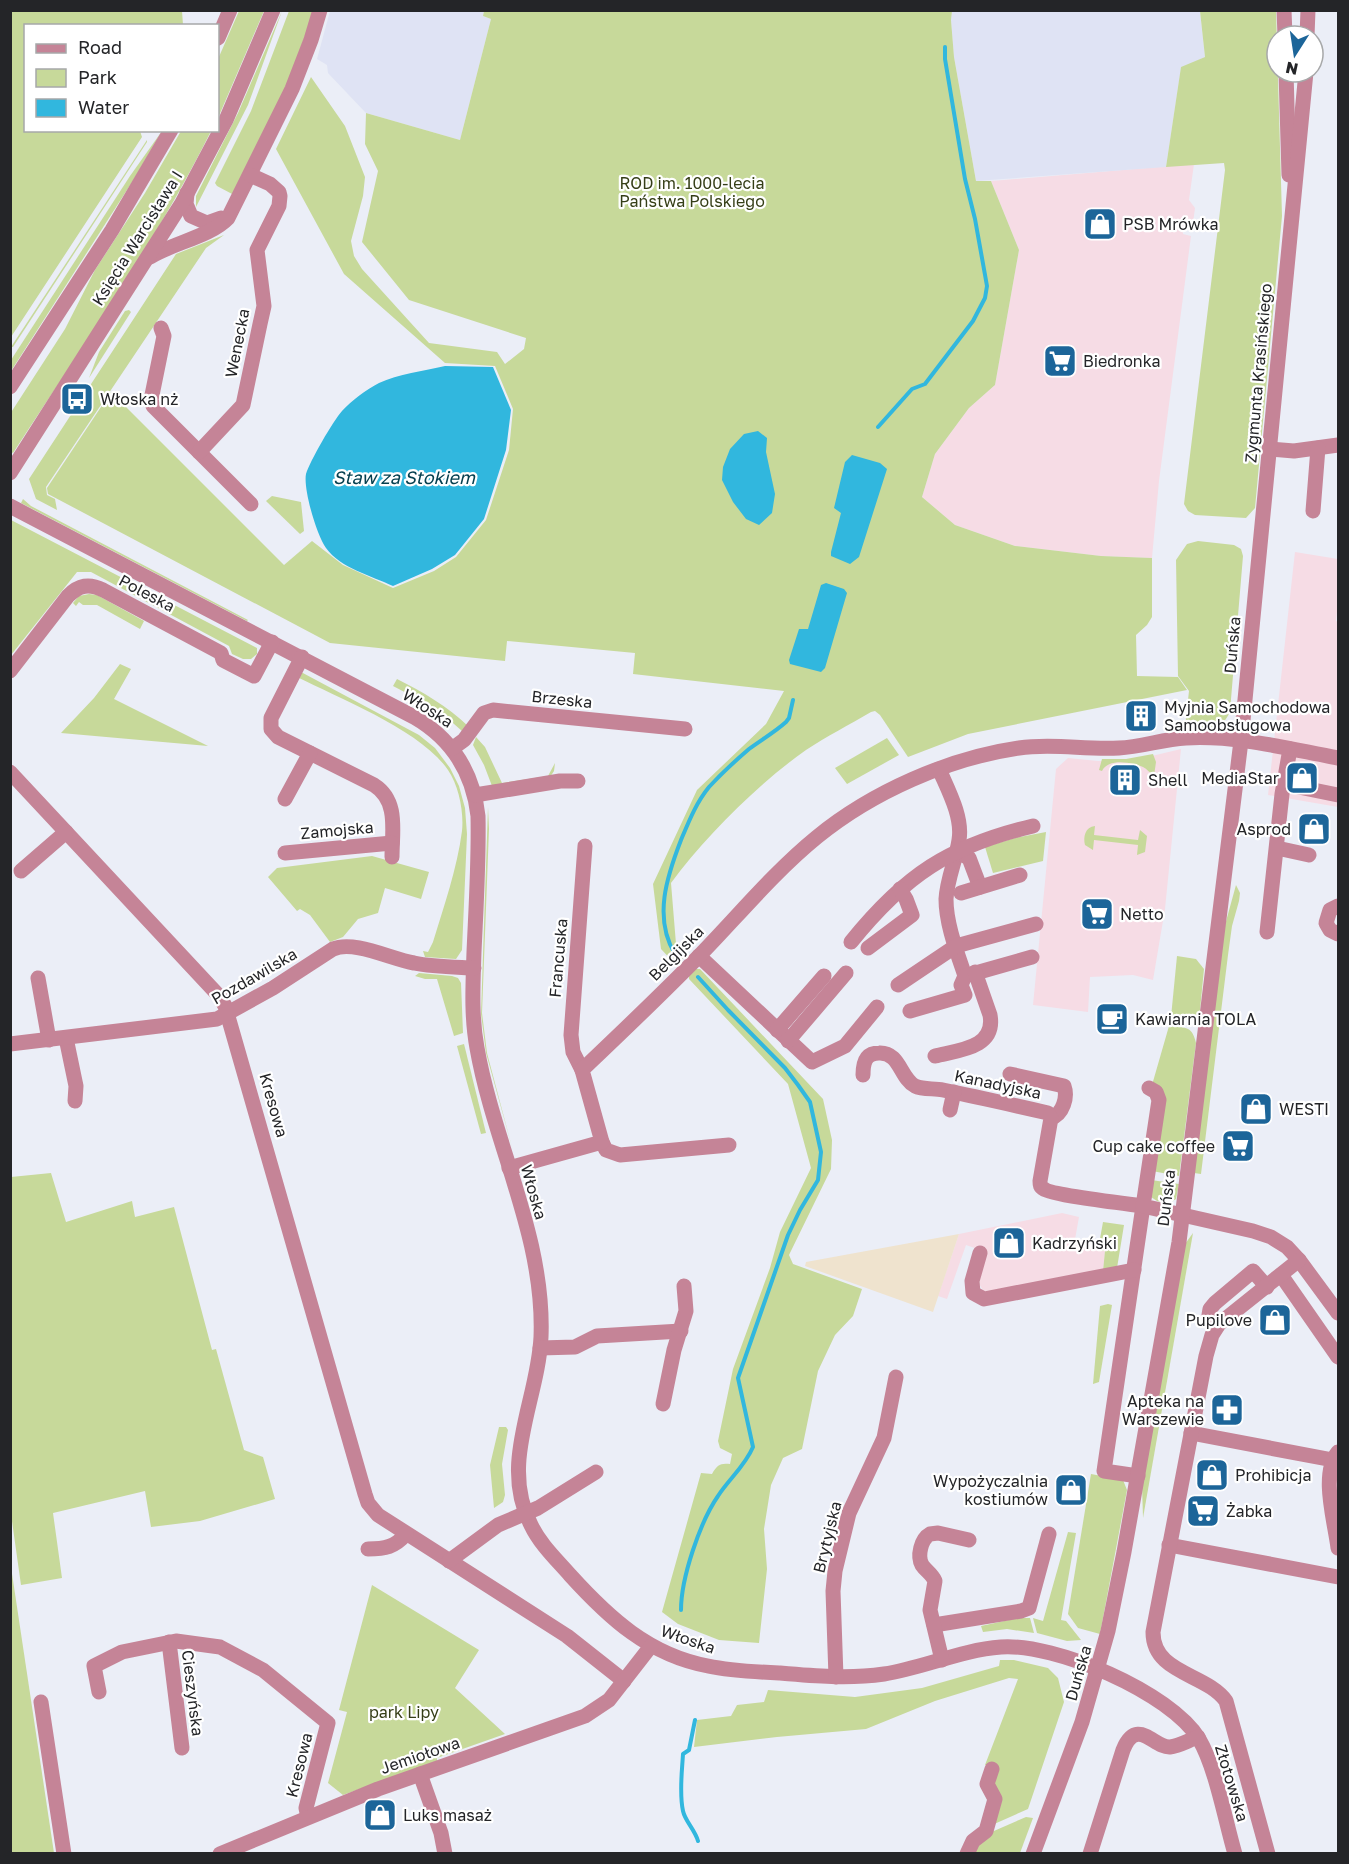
<svg xmlns="http://www.w3.org/2000/svg" width="1349" height="1864" font-family="'Golos Text',sans-serif">
<rect width="100%" height="100%" fill="#ebeef7"/>
<g fill="#f6dce5">
<path d="M1194 164 1189 200 1195 208 1193 223 1184 222 1183 234 1191 236 1159 481 1152 558 1101 556 1015 546 955 525 922 497 935 454 969 408 995 385 1019 250 991 181Z"/>
<path d="M1295 552 1338 559V603L1336 621 1338 622V807L1268 795Z"/>
<path d="M1181 749 1165 909 1153 980 1133 975 1090 977 1088 1012 1033 1005 1056 769 1068 758 1098 761 1135 760Z"/>
<path d="M1062 1213 1079 1217 1074 1245 1105 1251 1103 1271 985 1293 979 1284 986 1252 966 1245 947 1299 938 1296 959 1234Z"/>
</g>
<g fill="#dfe3f4">
<path d="M484 10 483 16 491 19 460 140 366 113 328 73 327 65 317 59 330 11Z"/>
<path d="M952 10 1200 11 1205 57 1181 68 1166 167 976 181 954 57 951 20Z"/>
</g>
<path fill="#efe3ce" d="M959 1234 933 1312 805 1266 806 1262Z"/>
<g fill="#c7d99a">
<path d="M11 10 182 11 183 25 26 26V130L140 131 142 137 11 337Z"/>
<path d="M239 11H264L218 118V59Z"/>
<path d="M282 11 248 105 196 207V196L238 113Z"/>
<path d="M289 11H314L289 80 234 195 217 186 215 183 251 111Z"/>
<path d="M484 11H952L951 20 954 57 976 181H991L1019 250 995 385 969 408 935 454 922 497 955 525 1015 546 1101 556 1152 558V617L1147 625 1136 635 1137 676 1178 677 1187 690 968 734 908 757 880 715 875 711 871 712C849 725 827 736 806 750 759 783 705 837 671 883L676 944 686 955 676 965 661 949 653 884 697 790 766 724 784 691 633 674 635 653 507 641 505 661 330 643 48 494 47 488 111 392 284 565 312 541 343 565 393 588 434 571 456 557 486 520 509 450 513 409 495 366 445 363 344 274 276 149 311 77 345 126 365 177 363 196 351 241 354 256 362 269 429 343 497 352 505 364 524 349 526 338 409 300 362 242 378 171 365 144 366 113 460 140 491 19 483 16Z"/>
<path d="M1200 11H1276L1282 216 1255 508 1246 518 1195 515 1188 511 1184 504 1225 170 1224 163 1166 167 1181 67 1205 57Z"/>
<path d="M162 131 134 179 11 371V360L130 176Z"/>
<path d="M181 131H211C155 244 81 348 13 453L11 452 10 414 65 329 95 270 145 193Z"/>
<path d="M147 140V142L13 347H11Z"/>
<path d="M224 235 206 248 46 487 47 495 55 499 57 510 36 499 29 479 176 254Z"/>
<path d="M129 310 131 312 89 378 99 352 125 311Z"/>
<path d="M272 496 301 502 304 531 300 534 266 501Z"/>
<path d="M23 499 31 506 248 620 247 621 21 503Z"/>
<path d="M11 520 257 648V654L251 659H243L232 654 229 646 91 572H77L11 655Z"/>
<path d="M1198 541 1234 545 1241 549 1243 556 1230 711C1223 732 1203 728 1185 727L1189 691 1178 676 1176 560 1187 544Z"/>
<path d="M89 594 97 595 144 621 140 629 97 605H83L79 602 76 606 73 603 79 596Z"/>
<path d="M120 664 131 669 114 699 208 746 61 733 94 698Z"/>
<path d="M301 672 419 735 435 748 450 768 459 786 465 808 467 834 462 950 456 959 425 957 423 951 428 952 433 942C444 906 457 869 462 831 464 812 459 786 448 770 422 731 339 698 297 677Z"/>
<path d="M397 679C423 692 447 706 468 726L462 731 437 709 393 686Z"/>
<path d="M476 737 485 747 502 783 548 776 555 763 554 771 550 777 492 786 484 765 473 745Z"/>
<path d="M887 738 899 755 847 784 835 768Z"/>
<path d="M1153 754 1156 762 1154 776C1150 773 1147 769 1143 767 1131 762 1108 758 1102 771L1099 770 1102 759H1126Z"/>
<path d="M488 807 489 829 482 1013 487 1053 513 1151 486 1053 481 1014Z"/>
<path d="M1095 826 1094 835 1138 840 1140 830 1147 836 1145 852 1137 855 1138 845 1094 840 1093 850 1085 845C1083 837 1085 827 1095 826Z"/>
<path d="M1046 832 1043 861 993 873 985 847 1015 838Z"/>
<path d="M372 856 429 872 421 899 385 888 378 913 358 919 343 937 330 942 310 915 300 909 297 911 268 877 277 868Z"/>
<path d="M1236 885 1240 893 1239 901 1232 926 1228 955 1201 1174 1194 1173 1225 925Z"/>
<path d="M1177 956 1196 959 1204 969 1200 1010 1192 1021 1171 1017Z"/>
<path d="M696 969H700L823 1099 832 1140 831 1169 789 1255 793 1264 862 1289 853 1316 835 1335 818 1371 802 1449 783 1458 771 1485 764 1529 767 1569 759 1643 719 1640 678 1624 662 1612 701 1473 712 1474C717 1465 720 1463 730 1464L732 1454 720 1448 718 1441 733 1369 770 1268 780 1232 811 1168 788 1084 689 979V976Z"/>
<path d="M419 973 452 976 458 978 461 983 463 1033 454 1036 437 979H425L415 976Z"/>
<path d="M1169 1026C1185 1028 1192 1025 1196 1043L1179 1176 1152 1171V1085Z"/>
<path d="M464 1044 486 1133 481 1134 457 1046Z"/>
<path d="M51 1173 66 1222 132 1201 135 1217 174 1207 212 1350 216 1349 244 1450 263 1457 275 1499 200 1521 151 1527 145 1491 53 1513 62 1578 21 1585 10 1507 11 1177Z"/>
<path d="M1151 1180 1179 1184 1176 1199 1168 1204 1157 1201 1151 1197Z"/>
<path d="M1103 1222 1124 1225 1117 1268 1103 1271 1105 1251 1098 1250Z"/>
<path d="M1193 1233 1143 1518 1142 1486 1185 1244Z"/>
<path d="M1108 1304 1112 1305 1099 1382 1093 1384 1100 1306Z"/>
<path d="M499 1427H506L508 1430 502 1464 505 1495 503 1502 494 1508 490 1465Z"/>
<path d="M1091 1474 1123 1480 1127 1490 1100 1634 1078 1628 1068 1614Z"/>
<path d="M1068 1532 1076 1533 1061 1620 1066 1621 1081 1640 1067 1641 1037 1633 1033 1618 1043 1621Z"/>
<path d="M10 1567H11L54 1853H11Z"/>
<path d="M372 1585 479 1650 455 1688 505 1734 437 1758V1761L343 1795 328 1783 347 1712 339 1710Z"/>
<path d="M1018 1618H1030L1034 1633 1007 1629 983 1632 981 1626Z"/>
<path d="M1000 1660H1014L1048 1668 1058 1678 1064 1702 1028 1809 992 1825V1784L996 1769 985 1765 1018 1679 1009 1678 935 1701 866 1729 777 1737 694 1747 697 1720 731 1716 737 1705 764 1702 768 1690 855 1697 922 1688 999 1666Z"/>
<path d="M1026 1817 1033 1818 1020 1853 972 1854 987 1834Z"/>
</g>
<g fill="#31b7de">
<path d="M445 366 493 367 511 410 506 450 484 519 455 555 432 569 393 586C372 576 340 568 326 548 317 536 303 489 306 474 310 461 333 421 342 411 352 400 366 390 379 383 398 374 424 371 445 366Z"/>
<path d="M758 431 767 438 766 452 775 494 772 513 759 525 746 519 733 502 722 480 723 467 730 449 744 434Z"/>
<path d="M852 455 880 463 887 469 859 557 850 564 831 556V552L841 513 834 508 845 462Z"/>
<path d="M826 583 844 589 847 593 825 668 821 672 790 664 789 660 799 629H808L821 585Z"/>
</g>
<g fill="none" stroke-linecap="round" stroke-linejoin="round">
<g stroke="#31b7de" stroke-width="4">
<path d="M878 427 912 389 925 384 973 321 985 298 987 286 975 219 965 179 945 59V47"/>
<path d="M675 954C653 918 667 876 681 840 689 821 696 803 709 787 721 774 735 761 749 749 761 740 775 732 786 722L789 718 793 700"/>
<path d="M681 1610C681 1578 700 1522 718 1496 729 1479 745 1466 753 1447L738 1378 788 1235 800 1210 818 1180 821 1152 810 1102 798 1085 785 1068 728 1010 698 977"/>
<path d="M695 1720 689 1750 683 1754C682 1772 679 1793 683 1811 685 1821 695 1830 698 1841"/>
</g>
<g stroke="#c58497" stroke-width="15">
<path d="M1284 10 1285 36"/>
<path d="M1307 36 1308 10"/>
<path d="M218 38 230 10"/>
<path d="M1286 72 1289 175"/>
<path d="M187 193 186 204 191 216 207 223 221 218"/>
<path d="M150 257C173 243 211 236 228 218L292 89 311 40 320 10"/>
<path d="M161 328 164 336 151 400 153 406 251 504"/>
<path d="M10 387 112 230 171 130"/>
<path d="M1269 449 1294 451 1338 445"/>
<path d="M199 452 243 405 260 324 264 306 257 250 279 206 280 196 279 192 270 184 250 175"/>
<path d="M10 473 182 203 226 120 273 10"/>
<path d="M10 506 414 717C452 739 473 772 478 816 479 861 476 907 474 952 473 984 471 1016 477 1048 494 1145 545 1237 541 1337 538 1401 499 1463 531 1525 540 1544 556 1559 570 1575 609 1618 649 1655 708 1666 731 1671 756 1672 780 1673 814 1676 849 1679 884 1674 923 1668 961 1650 1001 1647 1055 1643 1170 1692 1199 1739 1216 1768 1225 1820 1235 1854"/>
<path d="M1313 511 1318 448"/>
<path d="M302 657 271 718V729L278 737 374 785C399 801 392 831 392 857"/>
<path d="M10 671 68 596C79 585 89 583 103 590L221 653 223 660 254 676 272 642"/>
<path d="M453 748 464 740 484 713 493 710 685 729"/>
<path d="M939 769C948 790 963 817 959 840 956 860 947 879 946 899 946 924 957 952 965 976"/>
<path d="M10 772 220 997 225 1006 365 1494 368 1503 378 1515 567 1636 624 1681"/>
<path d="M1284 784 1338 795"/>
<path d="M475 795 560 781H578"/>
<path d="M285 799 310 753"/>
<path d="M1277 848 1309 855"/>
<path d="M957 852 969 858 980 887"/>
<path d="M285 853 392 843"/>
<path d="M21 871 66 832"/>
<path d="M961 893 1020 875"/>
<path d="M1338 906 1330 910 1326 923 1330 930 1338 934"/>
<path d="M1267 932 1282 794 1290 749"/>
<path d="M851 942C905 875 949 846 1033 826"/>
<path d="M868 948 912 915 906 899 900 889"/>
<path d="M699 956 812 1062 845 1046 877 1007"/>
<path d="M38 978 49 1040"/>
<path d="M898 985 956 946 1036 924"/>
<path d="M910 1011 965 995 961 985 965 976 1032 957"/>
<path d="M777 1030 824 976"/>
<path d="M66 1038 76 1086 75 1101"/>
<path d="M788 1041 846 973"/>
<path d="M10 1044 217 1019 273 988 333 949C354 940 391 959 414 963 433 967 454 967 474 968"/>
<path d="M935 1056C959 1050 996 1048 990 1015L975 972"/>
<path d="M582 1070 573 1052 571 1035 585 846"/>
<path d="M1010 1074 1064 1086C1068 1097 1063 1114 1051 1118"/>
<path d="M863 1075C863 1063 865 1053 879 1053 900 1052 900 1078 915 1086 923 1090 934 1088 943 1090 978 1097 1013 1105 1048 1113L1051 1118 1040 1181C1040 1185 1040 1187 1044 1189 1051 1195 1129 1204 1143 1206L1104 1471 1138 1476"/>
<path d="M1149 1088 1156 1092 1159 1100 1143 1206 1253 1231 1271 1237 1287 1247 1299 1260 1338 1313"/>
<path d="M950 1110 954 1092"/>
<path d="M602 1142 606 1150 620 1155 729 1145"/>
<path d="M509 1168 602 1142 582 1070C622 1032 661 995 699 956 738 916 774 872 817 837 872 792 949 758 1019 748 1053 743 1085 750 1119 748 1142 747 1163 739 1186 738 1237 735 1289 749 1338 758"/>
<path d="M980 1253 972 1281 973 1293 984 1299 1134 1270"/>
<path d="M1281 1275 1338 1357"/>
<path d="M1218 1325 1209 1315 1210 1309 1215 1303 1253 1271 1267 1287"/>
<path d="M540 1348 575 1347 597 1336 681 1331"/>
<path d="M663 1404 674 1350 686 1311 684 1286"/>
<path d="M1191 1433 1333 1460"/>
<path d="M1338 1452C1320 1474 1335 1522 1338 1548"/>
<path d="M1169 1545 1338 1577"/>
<path d="M368 1549C385 1549 395 1547 406 1534"/>
<path d="M449 1561 498 1525 538 1508 596 1472"/>
<path d="M934 1625 1021 1611 1029 1608 1049 1534"/>
<path d="M169 1642 182 1748"/>
<path d="M942 1660 930 1610 935 1581C932 1574 926 1571 922 1565 917 1556 921 1539 930 1534L938 1533 969 1540"/>
<path d="M836 1677 833 1591 835 1571 849 1513 884 1438 896 1377"/>
<path d="M99 1692 94 1666 122 1652 176 1641 220 1647 263 1670 328 1723 306 1808 308 1817"/>
<path d="M41 1702 64 1854"/>
<path d="M420 1774 441 1833 445 1854"/>
<path d="M220 1854 378 1789 585 1716 609 1700 651 1646"/>
<path d="M967 1854 973 1841 986 1831 995 1799 987 1784 992 1769"/>
<path d="M1033 1854 1082 1722 1108 1631 1124 1552 1179 1242 1241 741 1306 72"/>
<path d="M1090 1854 1123 1750C1137 1716 1154 1748 1170 1747 1179 1746 1189 1740 1198 1737"/>
<path d="M1268 1854 1226 1701C1206 1673 1153 1674 1153 1632L1206 1356 1212 1335 1219 1324 1299 1260"/>
</g>
</g>
<defs>
<symbol id="shop-square" viewBox="-11 -11 22 22"><rect x="-9" y="-9" width="18" height="18" rx="4" fill="#1c6599" stroke="#fff"/><path d="M-5-2.5h2.3a2.7 3.5 0 0 1 5.4 0H5L5.5 6h-11ZM-1.5-2.5h3a1.5 2.3 0 0 0-3 0Z" fill="#fff"/></symbol>
<symbol id="supermarket-square" viewBox="-11 -11 22 22"><rect x="-9" y="-9" width="18" height="18" rx="4" fill="#1c6599" stroke="#fff"/><path d="M-6-5.5h2.5l.6 2H6L4.5 2H-2.5L-4.4-4H-6ZM-1.5 3.2a1.3 1.3 0 1 0 .1 0ZM3 3.2a1.3 1.3 0 1 0 .1 0Z" fill="#fff"/></symbol>
<symbol id="bus-square" viewBox="-11 -11 22 22"><rect x="-9" y="-9" width="18" height="18" rx="4" fill="#1c6599" stroke="#fff"/><path d="M-5-6H5V4H4V6H2V4H-2V6H-4V4H-5ZM-3.5-4V0h7V-4ZM-3.5 1.2v1.5H-2V1.2ZM2 1.2v1.5H3.5V1.2Z" fill="#fff"/></symbol>
<symbol id="building-square" viewBox="-11 -11 22 22"><rect x="-9" y="-9" width="18" height="18" rx="4" fill="#1c6599" stroke="#fff"/><path d="M-4-6H4V6H1V3H-1V6H-4ZM-2.5-4.3h1.7v1.8h-1.7ZM.8-4.3h1.7v1.8H.8ZM-2.5-1h1.7V.8h-1.7ZM.8-1h1.7V.8H.8Z" fill="#fff"/></symbol>
<symbol id="cafe-square" viewBox="-11 -11 22 22"><rect x="-9" y="-9" width="18" height="18" rx="4" fill="#1c6599" stroke="#fff"/><path d="M-5.5-4.5H6V0H3Q3 3.5 0 3.5H-2.5Q-5.5 3.5-5.5 0ZM3-3.2v2h1.7v-2ZM-6 4.5H4V6H-6Z" fill="#fff"/></symbol>
<symbol id="pharmacy-square" viewBox="-11 -11 22 22"><rect x="-9" y="-9" width="18" height="18" rx="4" fill="#1c6599" stroke="#fff"/><path d="M-2-6h4v4h4v4h-4v4h-4v-4h-4v-4h4Z" fill="#fff"/></symbol>
</defs>
<g fill-rule="evenodd">
<use href="#shop-square" x="1081" y="205" width="38" height="38"/>
<use href="#supermarket-square" x="1041" y="342" width="38" height="38"/>
<use href="#bus-square" x="58" y="380" width="38" height="38"/>
<use href="#building-square" x="1122" y="697" width="38" height="38"/>
<use href="#shop-square" x="1283" y="759" width="38" height="38"/>
<use href="#building-square" x="1106" y="761" width="38" height="38"/>
<use href="#shop-square" x="1295" y="810" width="38" height="38"/>
<use href="#supermarket-square" x="1078" y="895" width="38" height="38"/>
<use href="#cafe-square" x="1093" y="1000" width="38" height="38"/>
<use href="#shop-square" x="1237" y="1090" width="38" height="38"/>
<use href="#supermarket-square" x="1219" y="1127" width="38" height="38"/>
<use href="#shop-square" x="990" y="1224" width="38" height="38"/>
<use href="#shop-square" x="1256" y="1301" width="38" height="38"/>
<use href="#pharmacy-square" x="1208" y="1391" width="38" height="38"/>
<use href="#shop-square" x="1193" y="1456" width="38" height="38"/>
<use href="#shop-square" x="1052" y="1471" width="38" height="38"/>
<use href="#supermarket-square" x="1184" y="1492" width="38" height="38"/>
<use href="#shop-square" x="361" y="1796" width="38" height="38"/>
</g>
<g text-anchor="middle" dominant-baseline="central" stroke-width="4.5" stroke-linejoin="round" paint-order="stroke">
<g font-size="16" fill="#353e17" stroke="#fff">
<text x="692" y="183">ROD im. 1000-lecia<tspan x="692" dy="18">Państwa Polskiego</tspan></text>
<text x="404" y="1712">park Lipy</text>
</g>
<g font-size="16" fill="#242528" stroke="#fff" text-anchor="start">
<text x="1123" y="224">PSB Mrówka</text>
<text x="1083" y="361">Biedronka</text>
<text x="100" y="399">Włoska nż</text>
<text x="1164" y="707">Myjnia Samochodowa<tspan x="1164" dy="18">Samoobsługowa</tspan></text>
<text x="1279" y="778" text-anchor="end">MediaStar</text>
<text x="1148" y="780">Shell</text>
<text x="1291" y="829" text-anchor="end">Asprod</text>
<text x="1120" y="914">Netto</text>
<text x="1135" y="1019">Kawiarnia TOLA</text>
<text x="1279" y="1109">WESTI</text>
<text x="1215" y="1146" text-anchor="end">Cup cake coffee</text>
<text x="1032" y="1243">Kadrzyński</text>
<text x="1252" y="1320" text-anchor="end">Pupilove</text>
<text x="1204" y="1401" text-anchor="end">Apteka na<tspan x="1204" dy="18">Warszewie</tspan></text>
<text x="1235" y="1475">Prohibicja</text>
<text x="1048" y="1481" text-anchor="end">Wypożyczalnia<tspan x="1048" dy="18">kostiumów</tspan></text>
<text x="1226" y="1511">Żabka</text>
<text x="403" y="1815">Luks masaż</text>
</g>
<g font-size="16" fill="#242528" stroke="#fff">
<text transform="translate(137 238) rotate(-58)">Księcia Warcisława I</text>
<text transform="translate(237 343) rotate(-79)">Wenecka</text>
<text transform="translate(1258 373) rotate(-85)">Zygmunta Krasińskiego</text>
<text transform="translate(147 593) rotate(28)">Poleska</text>
<text transform="translate(1232 645) rotate(-85)">Duńska</text>
<text transform="translate(562 699) rotate(6)">Brzeska</text>
<text transform="translate(428 708) rotate(33)">Włoska</text>
<text transform="translate(337 830) rotate(-5)">Zamojska</text>
<text transform="translate(676 953) rotate(-45)">Belgijska</text>
<text transform="translate(558 958) rotate(-85)">Francuska</text>
<text transform="translate(254 976) rotate(-30)">Pozdawilska</text>
<text transform="translate(998 1084) rotate(12)">Kanadyjska</text>
<text transform="translate(274 1105) rotate(74)">Kresowa</text>
<text transform="translate(534 1192) rotate(74)">Włoska</text>
<text transform="translate(1166 1198) rotate(-83)">Duńska</text>
<text transform="translate(827 1537) rotate(-76)">Brytyjska</text>
<text transform="translate(688 1639) rotate(19)">Włoska</text>
<text transform="translate(1078 1673) rotate(-74)">Duńska</text>
<text transform="translate(193 1693) rotate(83)">Cieszyńska</text>
<text transform="translate(420 1755) rotate(-19)">Jemiołowa</text>
<text transform="translate(299 1765) rotate(-76)">Kresowa</text>
<text transform="translate(1232 1783) rotate(73)">Złotowska</text>
</g>
<g font-size="18" font-style="italic" fill="#064050" stroke="#fff">
<text x="404" y="477">Staw za Stokiem</text>
</g>
</g>
<rect width="1349" height="1864" fill="none" stroke="#242528" stroke-width="24"/>
<rect x="24" y="24" width="195" height="108" fill="#ffffff" stroke="#a7a8a9" stroke-width="1.5"/>
<rect x="36" y="44" width="30" height="9" fill="#c58497" stroke="#a7a8a9" stroke-width="1.5"/>
<text x="78" y="54" font-size="18" fill="#242528">Road</text>
<rect x="36" y="69" width="30" height="18" fill="#c7d99a" stroke="#a7a8a9" stroke-width="1.5"/>
<text x="78" y="84" font-size="18" fill="#242528">Park</text>
<rect x="36" y="99" width="30" height="18" fill="#31b7de" stroke="#a7a8a9" stroke-width="1.5"/>
<text x="78" y="114" font-size="18" fill="#242528">Water</text>
<g transform="translate(1295 54) rotate(192)"><circle r="28" fill="#ffffff" stroke="#a7a8a9" stroke-width="1.5"/>
<path d="M0-4.5L10 22L0 15L-10 22Z" fill="#1c6599"/>
<text y="-9" font-size="16" font-weight="bold" text-anchor="middle" fill="#242528">N</text>
</g>
</svg>
